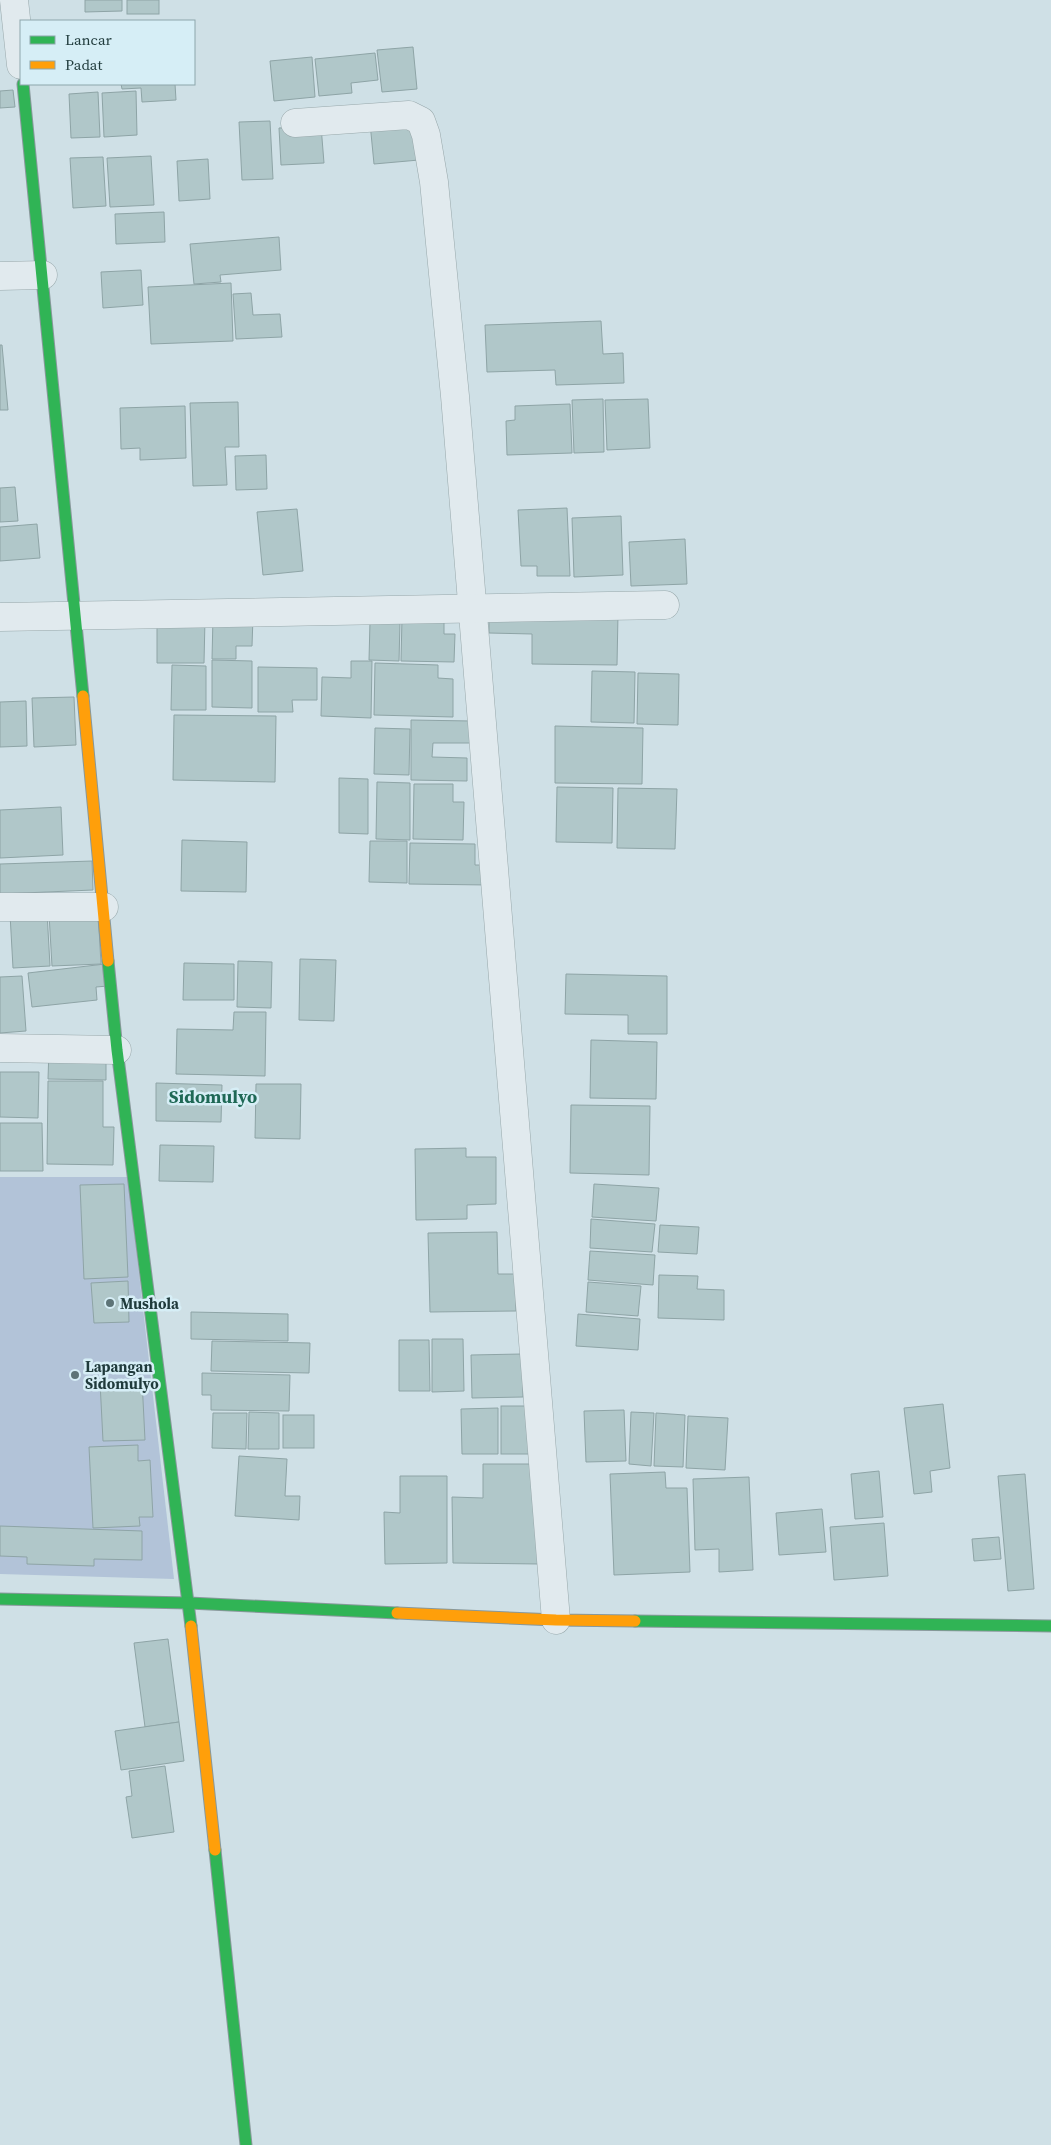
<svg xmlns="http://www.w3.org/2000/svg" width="1051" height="2145" font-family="'Source Serif 4',serif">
<rect width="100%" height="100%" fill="#cfe0e6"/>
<path fill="#b2c3d8" d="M0 1177H128L174 1579 0 1574Z"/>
<g fill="#b0c7c9" stroke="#8ea4a6">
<path d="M85 0H122V11L85 12Z"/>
<rect x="127" y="0" width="32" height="14"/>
<path d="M413 47 417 89 382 92 377 50Z"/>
<path d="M375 53 378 80 351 83 352 93 319 96 315 59Z"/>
<path d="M312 57 315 97 274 101 270 61Z"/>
<path d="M121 84H175L176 100 142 102 141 88 122 89Z"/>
<path d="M13 90 15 107 0 108V91Z"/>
<path d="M136 91 137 135 104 137 102 93Z"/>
<path d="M98 92 100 137 71 138 69 94Z"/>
<path d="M416 119 419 160 374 164 370 123Z"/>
<path d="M270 121 273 179 242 180 239 122Z"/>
<path d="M321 126 324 163 281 165 279 128Z"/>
<path d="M151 156 154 205 110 207 107 158Z"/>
<path d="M103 157 106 206 73 208 70 158Z"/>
<path d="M208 159 210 199 179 201 177 161Z"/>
<path d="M164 212 165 242 116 244 115 214Z"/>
<path d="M279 237 281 270 220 275 221 282 194 284 190 244Z"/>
<path d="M141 270 143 305 103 308 101 272Z"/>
<path d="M231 283 233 341 151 344 148 287Z"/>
<path d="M251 293 253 315 280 314 282 337 236 339 233 294Z"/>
<path d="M601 321 603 354 623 353 624 383 556 385 555 370 487 372 485 325Z"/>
<path d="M0 345H2L8 410H0Z"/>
<path d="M603 399 604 452 574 453 572 400Z"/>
<path d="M648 399 650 448 607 450 605 400Z"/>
<path d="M238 402 239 447H225L227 485 193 486 190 403Z"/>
<path d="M570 404 572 453 507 455 506 421 515 420V406Z"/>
<path d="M185 406 186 458 140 460V448L121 449 120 408Z"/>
<path d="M266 455 267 489 236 490 235 456Z"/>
<path d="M15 487 18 521 0 522V488Z"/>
<path d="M567 508 570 576H537V566H521L518 510Z"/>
<path d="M297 509 303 571 263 575 257 512Z"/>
<path d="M621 516 623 575 574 577 572 518Z"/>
<path d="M37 524 40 558 0 561V527Z"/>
<path d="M685 539 687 584 631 586 629 542Z"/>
<path d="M489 612 618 614 617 665 532 664V634L489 633Z"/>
<path d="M213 617H253L252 646H236V659H212Z"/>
<path d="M157 618 205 619 204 663H157Z"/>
<path d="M402 618 444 619V634H455L454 662 401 661Z"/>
<path d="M370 622H400L399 661 369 660Z"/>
<path d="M212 660 252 661V708L212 707Z"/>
<path d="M351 661H372L371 718 321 716 322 677 351 678Z"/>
<path d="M375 663 438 665V678L453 679V717L374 715Z"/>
<path d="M172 665 206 666V710H171Z"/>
<path d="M258 667 317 668V700H292L293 712H258Z"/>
<path d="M592 671 635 672 634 723 591 722Z"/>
<path d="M638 673 679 674 678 725 637 724Z"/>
<path d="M74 697 76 745 34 747 32 698Z"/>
<path d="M26 701 27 746 0 747V702Z"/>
<path d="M174 715 276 716 275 782 173 780Z"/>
<path d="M411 720 471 721 470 743H433L432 757 467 758V781L411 780Z"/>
<path d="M555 726 643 728 642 784 555 783Z"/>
<path d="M375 728 410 729 409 775 374 774Z"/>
<path d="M339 778 368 779V834L339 833Z"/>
<path d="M377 782 410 783V840L376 839Z"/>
<path d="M414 784H453V802H464L463 840 413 839Z"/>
<path d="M557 787 613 788 612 843 556 842Z"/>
<path d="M618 788 677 789 675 849 617 848Z"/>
<path d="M61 807 63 855 0 858V810Z"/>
<path d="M182 840 247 842 246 892 181 891Z"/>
<path d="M370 841H407V883L369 882Z"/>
<path d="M410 843 475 844V865H488V885L409 884Z"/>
<path d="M92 861 93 890 0 894V864Z"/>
<path d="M98 911 101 964 52 966 49 914Z"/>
<path d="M47 912 50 966 13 968 10 914Z"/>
<path d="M300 959 336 960 334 1021 299 1020Z"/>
<path d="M238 961 272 962 271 1008 237 1007Z"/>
<path d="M184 963 234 964V1000H183Z"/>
<path d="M105 964 108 986 96 987 97 1000 32 1007 28 973Z"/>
<path d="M566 974 667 976V1034H628V1015L565 1014Z"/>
<path d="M22 976 26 1031 0 1033V977Z"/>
<path d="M234 1012H266L265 1076 176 1074 177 1029 233 1030Z"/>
<path d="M591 1040 657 1042 656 1099 590 1098Z"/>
<path d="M49 1049 106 1050V1080L48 1079Z"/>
<path d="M0 1072H39L38 1118 0 1117Z"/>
<path d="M48 1081H103V1127H114L113 1165 47 1164Z"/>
<path d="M156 1083 222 1085 221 1122 156 1121Z"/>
<path d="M256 1084H301L300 1139 255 1138Z"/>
<path d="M571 1105 650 1106 649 1175 570 1173Z"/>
<path d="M0 1123H42L43 1171H0Z"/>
<path d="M160 1145 214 1146 213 1182 159 1181Z"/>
<path d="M466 1148V1157H496V1204L467 1205V1219L416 1220 415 1149Z"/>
<path d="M124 1184 128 1277 84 1279 80 1185Z"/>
<path d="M594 1184 659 1188 656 1221 592 1217Z"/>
<path d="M591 1219 655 1224 652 1252 590 1248Z"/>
<path d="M660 1225 699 1227 697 1254 658 1252Z"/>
<path d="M497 1232 498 1274H515L516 1311 430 1312 428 1233Z"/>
<path d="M590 1251 655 1255 653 1285 588 1280Z"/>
<path d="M659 1275 698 1276 697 1289 724 1290V1320L658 1318Z"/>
<path d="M128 1281 129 1322 94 1323 91 1283Z"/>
<path d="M588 1282 641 1286 638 1316 586 1312Z"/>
<path d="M191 1312 288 1314V1341L191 1339Z"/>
<path d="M578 1314 640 1319 638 1350 576 1346Z"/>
<path d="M432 1339H463L464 1391 432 1392Z"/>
<path d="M399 1340H429L430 1391H399Z"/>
<path d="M212 1341 310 1343 309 1373 211 1371Z"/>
<path d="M522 1354 523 1397 472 1398 471 1355Z"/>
<path d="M202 1373 290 1375 289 1411 211 1410V1395H202Z"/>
<path d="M142 1380 145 1440 103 1441 100 1382Z"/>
<path d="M943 1404 950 1468 930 1471 932 1492 914 1494 904 1408Z"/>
<rect x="501" y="1406" width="34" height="48"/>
<path d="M498 1408V1454H462L461 1409Z"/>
<path d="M624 1410 626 1461 586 1462 584 1411Z"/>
<path d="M249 1412 279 1413V1449H248Z"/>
<path d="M631 1412 654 1413 651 1466 629 1464Z"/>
<path d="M213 1413H247L246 1449 212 1448Z"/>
<path d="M656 1413 685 1415 683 1467 654 1466Z"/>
<rect x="283" y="1415" width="31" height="33"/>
<path d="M688 1416 728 1418 725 1470 686 1468Z"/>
<path d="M138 1445V1461L150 1460 153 1517H139L140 1526 93 1528 89 1447Z"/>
<path d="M239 1456 287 1459 285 1496H300L299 1520 235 1516Z"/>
<path d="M483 1464H540V1564L453 1563 452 1497 483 1498Z"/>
<path d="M879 1471 883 1517 855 1519 851 1474Z"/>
<path d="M665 1472 666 1488H687L690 1572 614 1575 610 1474Z"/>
<path d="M1025 1474 1034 1589 1008 1591 998 1476Z"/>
<path d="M400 1476H447V1563L385 1564 384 1512 400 1513Z"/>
<path d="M749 1477 753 1570 719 1572V1549L695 1550 693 1479Z"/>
<path d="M822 1509 826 1552 779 1555 776 1513Z"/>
<path d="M884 1523 888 1576 834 1580 830 1527Z"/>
<path d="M0 1526 142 1531V1560L94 1559V1566L27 1564V1557L0 1556Z"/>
<path d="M999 1537 1001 1559 974 1561 972 1539Z"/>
<path d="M168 1639 179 1722 145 1727 134 1643Z"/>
<path d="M179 1722 184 1761 121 1770 115 1731Z"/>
<path d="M165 1766 174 1832 132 1838 126 1797 132 1796 129 1771Z"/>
</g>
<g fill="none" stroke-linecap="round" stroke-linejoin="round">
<defs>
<g id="street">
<path d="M14 0 21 65"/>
<path d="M295 123 409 115 421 121 426 135 434 182 455 396 556 1620"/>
<path d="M0 276 43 275"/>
<path d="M0 617 665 605"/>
<path d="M0 907H104"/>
<path d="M0 1048 117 1050"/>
</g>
<g id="fast">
<path d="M23 84 83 696"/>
<path d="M108 961 117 1050 191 1626"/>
<path d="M0 1599 189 1603 397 1613"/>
<path d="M635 1621 1051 1626"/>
<path d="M215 1850 246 2145"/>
</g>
<g id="slow">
<path d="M83 696 108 961"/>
<path d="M397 1613 556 1620 635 1621"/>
<path d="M191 1626 215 1850"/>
</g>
</defs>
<use href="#street" stroke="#98a8ab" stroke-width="29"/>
<use href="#fast" stroke="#88989b" stroke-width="13"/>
<use href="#slow" stroke="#88989b" stroke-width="13"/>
<use href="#street" stroke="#e1eaee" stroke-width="28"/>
<use href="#fast" stroke="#30b455" stroke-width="11"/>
<use href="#slow" stroke="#ff9f0a" stroke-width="11"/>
</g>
<g fill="#5d7477" stroke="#d6eef6" stroke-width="2">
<circle cx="110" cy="1303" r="5"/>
<circle cx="75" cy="1375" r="5"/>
</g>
<g text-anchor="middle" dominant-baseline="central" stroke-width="5" stroke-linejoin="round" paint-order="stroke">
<g font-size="15" font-weight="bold" fill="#1f3a3b" stroke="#d6eef6" text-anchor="start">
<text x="120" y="1303">Mushola</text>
<text x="85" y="1366">Lapangan<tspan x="85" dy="17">Sidomulyo</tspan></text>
</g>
<g font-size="18" font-weight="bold" fill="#1e6855" stroke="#d6eef6">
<text x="213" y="1096">Sidomulyo</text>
</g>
</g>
<rect x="20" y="20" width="175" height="65" fill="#d6eef6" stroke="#8da6ab"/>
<rect x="30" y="36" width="25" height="8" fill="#30b455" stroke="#8da6ab"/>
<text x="65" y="45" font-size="15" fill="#1f3a3b">Lancar</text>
<rect x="30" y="61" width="25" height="8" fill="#ff9f0a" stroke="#8da6ab"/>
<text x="65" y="70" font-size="15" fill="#1f3a3b">Padat</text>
</svg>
